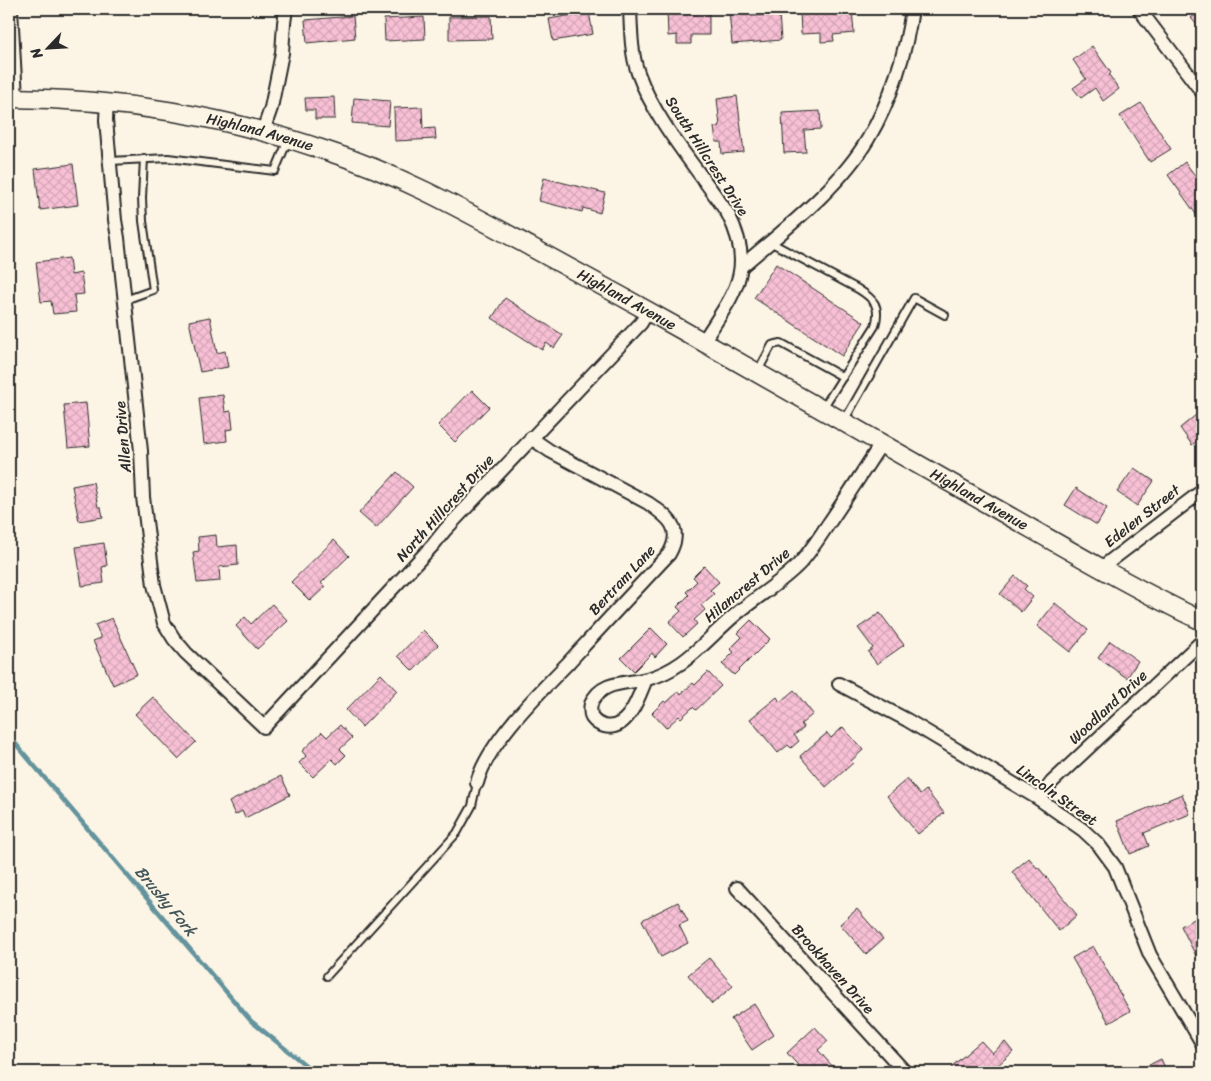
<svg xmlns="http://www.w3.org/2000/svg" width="1211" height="1081" font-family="Sriracha,sans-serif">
<defs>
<pattern id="building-cross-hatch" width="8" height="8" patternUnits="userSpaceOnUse" patternTransform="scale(1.25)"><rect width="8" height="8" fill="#f8c0d5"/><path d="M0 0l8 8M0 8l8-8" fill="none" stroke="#d5a5b7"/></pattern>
</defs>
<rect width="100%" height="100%" fill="#fcf5e5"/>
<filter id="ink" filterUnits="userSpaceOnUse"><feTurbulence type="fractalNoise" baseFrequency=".02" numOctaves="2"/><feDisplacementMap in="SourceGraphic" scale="10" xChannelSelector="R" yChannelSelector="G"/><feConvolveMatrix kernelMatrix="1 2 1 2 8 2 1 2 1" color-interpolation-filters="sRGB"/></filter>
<g filter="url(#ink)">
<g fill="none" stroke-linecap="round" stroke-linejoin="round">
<path stroke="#64939d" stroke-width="4.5" d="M9 736 251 1021 314 1072"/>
</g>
<g fill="url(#building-cross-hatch)" stroke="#2b2b2b">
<path d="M691 9H709V35H691V44H677V35L668 36 667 10Z"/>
<path d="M838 9H852L854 33 833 35 834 41 821 42V33L801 34 800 11Z"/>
<path d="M1202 9V31L1191 18Z"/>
<path d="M750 10 751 16 779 14 781 40 732 44 729 11Z"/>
<path d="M589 12 593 34 553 41 549 19Z"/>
<path d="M353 16 355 38 307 43 305 20Z"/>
<path d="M491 16 492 39 449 40V17Z"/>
<path d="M424 17 425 39 385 41 384 19Z"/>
<path d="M1092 46 1111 73 1109 75 1119 89 1103 101 1095 88 1081 98 1073 88 1086 79 1073 60Z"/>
<path d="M737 96 744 152 722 154 721 142H716L714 127 720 126 717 99Z"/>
<path d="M334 97 335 119H315V110H306L305 98Z"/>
<path d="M354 98 390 101 388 126 352 123Z"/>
<path d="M1141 103 1171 149 1150 162 1120 116Z"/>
<path d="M422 107 423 129 435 128 436 139 395 141 394 108Z"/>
<path d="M820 111 821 129 804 130 806 152 784 153 782 113Z"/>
<path d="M1185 162 1202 185V214L1198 217 1168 175Z"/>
<path d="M73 164 78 205 40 210 35 169Z"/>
<path d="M544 178 605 193 600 213 583 208 582 212 539 201Z"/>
<path d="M69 258 71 275 81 273 84 294 74 295 76 312 53 314 51 301 41 302 36 262Z"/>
<path d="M776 264 864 322 842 356 754 298Z"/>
<path d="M505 298 563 335 554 348 546 343 542 350 492 318Z"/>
<path d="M210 317 217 353 225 351 228 367 200 372 189 321Z"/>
<path d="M472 390 489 407 455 442 438 425Z"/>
<path d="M223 395 225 412 231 411 233 429 226 430 227 441 204 444 199 398Z"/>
<path d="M86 403 90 446 68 448 64 405Z"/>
<path d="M1202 410V437L1192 445 1180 428Z"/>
<path d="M1134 468 1154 481 1137 506 1117 492Z"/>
<path d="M397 472 413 487 376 528 359 513Z"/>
<path d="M93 482 98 507H101L103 517 79 521 72 486Z"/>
<path d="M1076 488 1107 508 1097 525 1065 505Z"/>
<path d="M216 535 217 547 237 545 238 565 219 567 220 581 197 583 193 552 199 551 198 537Z"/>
<path d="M334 540 349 556 321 583 325 587 310 601 291 582Z"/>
<path d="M104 543 107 566 102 567 104 583 82 586 76 547Z"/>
<path d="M704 566 719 582 710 590 714 594 701 605 705 610 694 620 697 624 683 637 669 622 681 611 677 607 689 595 686 592 697 581 693 577Z"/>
<path d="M1015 576 1027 586 1024 589 1033 597 1021 612 1000 594Z"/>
<path d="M1055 603 1088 630 1070 652 1037 626Z"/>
<path d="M272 604 288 621 257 649 236 626 245 617 251 624Z"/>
<path d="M880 613 904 645 877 664 868 652 873 648 858 628Z"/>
<path d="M112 618 137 674 113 685 93 641 101 638 95 625Z"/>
<path d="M751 620 770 639 734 675 722 664 734 652 730 649 742 637 738 633Z"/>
<path d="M651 628 667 644 655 657 652 653 634 671 621 658Z"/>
<path d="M423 630 438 645 413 671 398 656Z"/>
<path d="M1110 641 1138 661 1127 678 1098 658Z"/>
<path d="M708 672 721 686 696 710 693 707 681 718 679 716 666 728 652 713 664 701 666 703 678 692 681 694 693 683 695 685Z"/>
<path d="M381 674 397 691 362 727 346 710Z"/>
<path d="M794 690 813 714 801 724 804 728 794 735 799 741 791 748 788 745 778 753 750 719 777 697 780 702Z"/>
<path d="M153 697 196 742 178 759 135 714Z"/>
<path d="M340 725 352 738 340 749 346 755 337 764 332 759 313 777 299 763 306 756 302 751 322 732 327 737Z"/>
<path d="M843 727 863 750 851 761 853 763 826 787 800 756 827 733 831 738Z"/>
<path d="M281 776 290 795 245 818 242 811 235 815 229 802Z"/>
<path d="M907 779 920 795 926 790 944 813 918 834 887 796Z"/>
<path d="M1182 794 1190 814 1144 833 1149 846 1130 854 1117 821Z"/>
<path d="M1029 858 1037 868 1038 867 1077 915 1059 931 1012 872Z"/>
<path d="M678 902 688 921 679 925 688 943 661 957 642 920Z"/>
<path d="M857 909 883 939 866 954 840 924Z"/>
<path d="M1200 916 1202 920V952L1196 956 1181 926Z"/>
<path d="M1093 946 1130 1011 1109 1023 1072 958Z"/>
<path d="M709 958 733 986 712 1004 688 975Z"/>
<path d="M754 1004 774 1035 752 1050 731 1019Z"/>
<path d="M815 1027 828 1041 818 1050 834 1068 829 1072H804L787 1053Z"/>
<path d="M981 1041 992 1053 1005 1042 1013 1052 990 1072H955L951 1067Z"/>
<path d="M1161 1059 1167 1072H1142L1141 1069Z"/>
</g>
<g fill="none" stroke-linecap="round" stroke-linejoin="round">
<defs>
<g id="service">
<path d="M110 161 168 158 275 171 288 140"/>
<path d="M770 242 858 289C874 299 881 306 875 326L823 408"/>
<path d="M125 300 153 290 143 221 142 198 144 158"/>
<path d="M757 373 772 345 781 343 843 377"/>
<path d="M844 421 914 298 945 315"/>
<path d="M327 976 457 833 472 806 477 783"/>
</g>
<g id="minor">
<path d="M11 9 16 98"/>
<path d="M630 9C631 30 631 53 638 73 656 123 699 170 728 214 757 271 733 294 703 342"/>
<path d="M1139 9 1202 92"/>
<path d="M107 102 106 120 115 220 118 238 141 451 143 497 154 585 164 623 174 639 186 653 264 727 433 545 445 530 641 323 648 311"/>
<path d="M263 131 271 108 282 53 284 23 286 9"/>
<path d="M742 266C785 229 839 188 868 139 891 100 906 53 912 9"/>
<path d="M1101 568 1202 491"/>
<path d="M646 679C639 696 628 732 604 726 600 725 595 722 592 718 590 713 590 708 591 704 600 680 628 684 647 679 659 676 671 670 681 663 701 649 717 630 735 615 756 597 781 583 800 563 811 551 820 536 829 523 847 497 864 470 881 444"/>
<path d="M839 684 907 720 1039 799 1083 830 1098 844 1115 867 1150 955 1202 1043"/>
<path d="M477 783C487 743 539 693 568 663 602 626 635 590 669 554 684 528 668 517 648 503L550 451 531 438"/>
<path d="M1039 799 1052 782 1202 641"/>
<path d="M737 888 905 1072"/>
</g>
<g id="secondary">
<path id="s1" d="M9 98C120 99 222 115 327 151 399 174 465 211 531 247 581 274 632 302 682 330 785 389 889 448 993 507 1062 546 1131 587 1202 621"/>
</g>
</defs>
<use href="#service" stroke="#2b2b2b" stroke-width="10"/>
<use href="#minor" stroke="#2b2b2b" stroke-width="16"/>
<use href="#secondary" stroke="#2b2b2b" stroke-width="21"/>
<use href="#service" stroke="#fcf5e5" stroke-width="6"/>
<use href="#minor" stroke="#fcf5e5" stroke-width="12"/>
<use href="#secondary" stroke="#fcf5e5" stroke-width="18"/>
</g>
</g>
<g text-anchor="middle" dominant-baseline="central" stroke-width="4" stroke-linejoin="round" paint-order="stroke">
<g font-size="15" fill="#2b2b2b" stroke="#fcf5e5">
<text stroke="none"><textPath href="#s1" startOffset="254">Highland Avenue</textPath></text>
<text transform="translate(707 156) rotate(57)">South Hillcrest Drive</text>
<text stroke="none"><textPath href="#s1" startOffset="659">Highland Avenue</textPath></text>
<text transform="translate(123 437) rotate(-95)">Allen Drive</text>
<text stroke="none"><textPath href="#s1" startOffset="1064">Highland Avenue</textPath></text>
<text transform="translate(445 508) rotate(-48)">North Hillcrest Drive</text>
<text transform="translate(1142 516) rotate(-38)">Edelen Street</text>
<text transform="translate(622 580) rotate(-47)">Bertram Lane</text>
<text transform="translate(747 585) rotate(-40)">Hilancrest Drive</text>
<text transform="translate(1108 707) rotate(-43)">Woodland Drive</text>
<text transform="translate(1057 795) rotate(35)">Lincoln Street</text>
<text transform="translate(833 969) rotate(48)">Brookhaven Drive</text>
</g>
<g font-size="16" font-style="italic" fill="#43565a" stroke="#fcf5e5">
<text transform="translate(166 901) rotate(50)">Brushy Fork</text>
</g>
</g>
<rect width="1211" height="1081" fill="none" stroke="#fcf5e5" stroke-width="30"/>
<rect x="15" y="15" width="1181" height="1051" fill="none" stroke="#2b2b2b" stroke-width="2" filter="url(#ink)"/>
<g transform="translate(48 48) rotate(245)" stroke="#fcf5e5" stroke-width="4" paint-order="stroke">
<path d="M0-4L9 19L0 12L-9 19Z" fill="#2b2b2b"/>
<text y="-8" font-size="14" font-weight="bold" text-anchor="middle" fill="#2b2b2b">N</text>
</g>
</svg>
